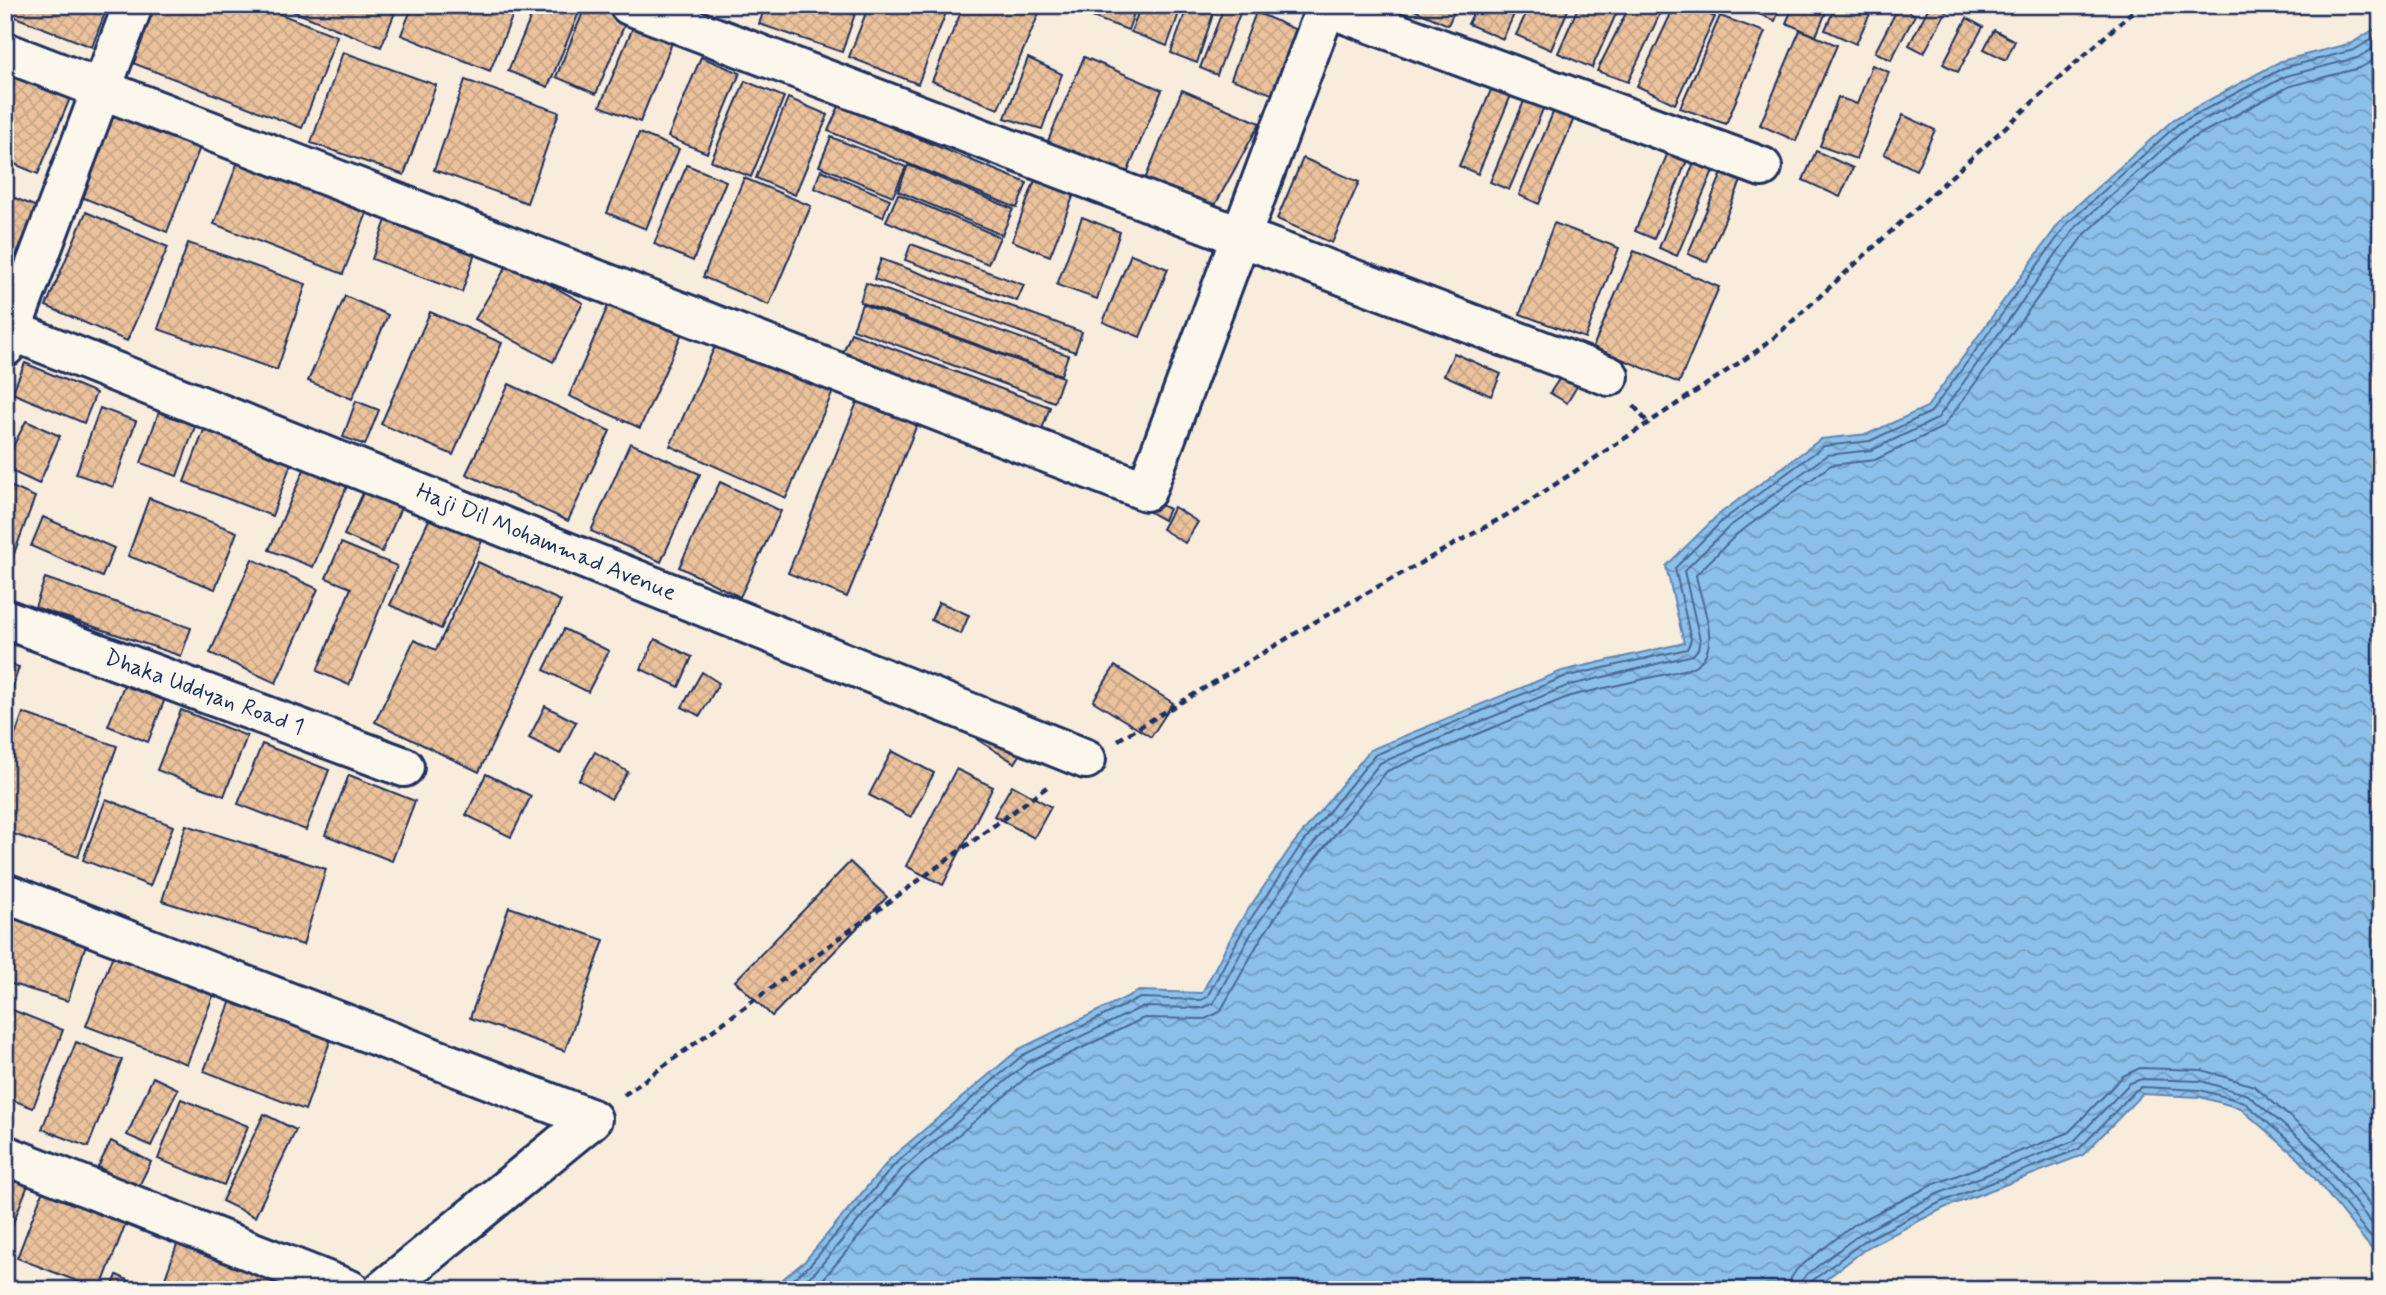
<svg xmlns="http://www.w3.org/2000/svg" width="2386" height="1295" font-family="Mynerve,sans-serif">
<defs>
<pattern id="water-waves" width="16" height="10" patternUnits="userSpaceOnUse" patternTransform="scale(1.75)"><rect width="16" height="10" fill="#8cc0e9"/><path d="M0 5q4-4 8 0t8 0" fill="none" stroke="#729cc0"/></pattern>
<pattern id="building-cross-hatch" width="8" height="8" patternUnits="userSpaceOnUse" patternTransform="scale(1.75)"><rect width="8" height="8" fill="#ebc29b"/><path d="M0 0l8 8M0 8l8-8" fill="none" stroke="#c9a788"/></pattern>
</defs>
<rect width="100%" height="100%" fill="#f8ecdc"/>
<filter id="ink" filterUnits="userSpaceOnUse"><feTurbulence type="fractalNoise" baseFrequency=".0143" numOctaves="2"/><feDisplacementMap in="SourceGraphic" scale="14" xChannelSelector="R" yChannelSelector="G"/><feConvolveMatrix kernelMatrix="1 2 1 2 8 2 1 2 1" color-interpolation-filters="sRGB"/></filter>
<g filter="url(#ink)">
<path fill="url(#water-waves)" stroke="#5f86b1" stroke-width="2" d="M2381 25V1264L2374 1252 2300 1160 2240 1108 2200 1097 2142 1094 2083 1155 1944 1208 1868 1247 1812 1290H769L805 1261 891 1158 1019 1049 1139 991 1202 993 1237 926 1293 844 1370 750 1562 671 1684 643 1666 566 1718 515 1821 439 1868 434 1927 407 2063 218 2174 119 2281 61 2352 43Z"/>
<g fill="none" stroke-linecap="round" stroke-linejoin="round">
<g stroke="#486996" stroke-width="2">
<path d="M780 1290 810 1265 896 1163 1023 1055 1140 998 1201 1000 1207 997 1243 930 1299 848 1375 755 1564 677 1687 649 1691 640 1675 568 1723 520 1824 446 1870 441 1931 412 2068 223 2178 124 2283 68 2354 50 2381 34"/>
<path d="M794 1290 816 1271 902 1169 1028 1062 1142 1007 1202 1008 1213 1004 1251 934 1306 853 1380 763 1567 686 1693 655 1698 649 1700 640 1684 571 1729 527 1827 455 1872 450 1937 419 2075 228 2183 131 2286 76 2357 58 2381 44"/>
<path d="M811 1290 825 1277 910 1176 1034 1071 1144 1018 1205 1019 1220 1012 1260 940 1314 860 1387 771 1570 696 1688 669C1728 655 1700 603 1696 575L1736 535 1831 465 1875 460 1943 427 2083 236 2189 140 2290 86 2360 68 2381 56"/>
<path d="M1789 1290 1791 1278 1797 1269 1855 1224 1932 1185 2068 1133 2123 1076 2140 1068 2202 1070 2254 1086 2320 1143 2381 1219"/>
<path d="M1800 1290 1801 1282 1806 1275 1860 1234 1937 1194 2074 1141 2130 1083 2142 1079 2201 1081 2248 1095 2312 1149 2381 1235"/>
<path d="M1809 1290 1812 1281 1864 1241 1941 1202 2079 1149 2136 1090 2142 1087 2200 1090 2244 1102 2305 1155 2381 1250"/>
</g>
</g>
<g fill="url(#building-cross-hatch)" stroke="#1b2f5e" stroke-width="2">
<path d="M5 5H108L92 47 5 13Z"/>
<path d="M152 5H257L337 36 302 128 130 62Z"/>
<path d="M278 5H398L381 47Z"/>
<path d="M413 5H517L490 71 401 35Z"/>
<path d="M536 5H576L581 8 548 87 508 71Z"/>
<path d="M586 5H607L629 14 596 94 556 77Z"/>
<path d="M766 5H858L842 52 759 24Z"/>
<path d="M869 5H949L918 84 849 57Z"/>
<path d="M964 5H1027L1040 11 998 109 932 81Z"/>
<path d="M1061 5H1089L1085 15Z"/>
<path d="M1097 5H1137L1128 30 1092 17Z"/>
<path d="M1141 5H1182L1167 46 1131 32Z"/>
<path d="M1188 5H1216L1197 63 1171 53Z"/>
<path d="M1225 5H1243L1217 75 1200 68Z"/>
<path d="M1416 5H1457L1448 25 1414 10Z"/>
<path d="M1477 5H1518L1503 39 1468 24Z"/>
<path d="M1530 5H1570L1551 50 1516 35Z"/>
<path d="M1579 5H1620L1592 68 1558 53Z"/>
<path d="M1630 5H1664L1628 82 1597 71Z"/>
<path d="M1675 5H1689L1715 17 1675 104 1637 86Z"/>
<path d="M1747 5H1782L1775 21 1745 8Z"/>
<path d="M1794 5H1829L1816 36 1786 23Z"/>
<path d="M1836 5H1874L1856 44 1825 30Z"/>
<path d="M1930 5H1943L1948 8 1924 53 1909 45Z"/>
<path d="M1899 6 1915 15 1891 60 1875 52Z"/>
<path d="M1256 12 1301 32 1280 97 1231 79Z"/>
<path d="M1720 16 1765 32 1726 124 1680 108Z"/>
<path d="M1967 18 1983 27 1958 72 1943 64Z"/>
<path d="M633 27 672 43 640 122 600 106Z"/>
<path d="M1800 30 1837 45 1796 141 1760 125Z"/>
<path d="M1994 30 2015 41 2006 60 1984 49Z"/>
<path d="M343 52 436 85 404 175 311 143Z"/>
<path d="M701 57 740 73 707 153 668 137Z"/>
<path d="M1084 57 1162 90 1123 183 1044 150Z"/>
<path d="M1028 58 1062 74 1042 129 1005 118Z"/>
<path d="M5 60 74 89 38 174 5 160Z"/>
<path d="M1872 65 1889 72 1856 159 1820 146 1838 97 1857 104Z"/>
<path d="M1496 78 1515 86 1478 174 1459 166Z"/>
<path d="M465 80 559 112 527 203 434 170Z"/>
<path d="M745 81 784 97 751 177 711 161Z"/>
<path d="M1182 90 1260 123 1215 205 1143 184Z"/>
<path d="M1527 94 1546 102 1509 190 1490 182Z"/>
<path d="M788 98 828 115 795 195 756 178Z"/>
<path d="M117 106 202 142 167 232 79 196Z"/>
<path d="M839 106 1027 183 1017 208 828 131Z"/>
<path d="M1554 110 1574 118 1539 204 1519 195Z"/>
<path d="M1903 115 1935 130 1916 170 1884 154Z"/>
<path d="M639 133 679 149 646 229 607 213Z"/>
<path d="M831 137 906 167 893 196 819 166Z"/>
<path d="M1672 143 1691 151 1654 239 1635 231Z"/>
<path d="M243 149 372 200 343 274 214 224Z"/>
<path d="M1816 151 1853 168 1840 197 1803 180Z"/>
<path d="M1303 158 1359 182 1332 243 1277 219Z"/>
<path d="M1695 160 1714 168 1677 256 1659 248Z"/>
<path d="M687 165 726 181 693 261 654 244Z"/>
<path d="M908 165 1013 209 1002 235 898 191Z"/>
<path d="M1725 166 1744 174 1707 262 1688 254Z"/>
<path d="M821 170 890 199 883 217 814 188Z"/>
<path d="M744 178 811 206 769 305 703 277Z"/>
<path d="M1035 180 1074 194 1050 256 1012 241Z"/>
<path d="M5 194 37 207 5 281Z"/>
<path d="M898 194 1000 237 988 264 886 221Z"/>
<path d="M86 212 168 247 127 341 46 306Z"/>
<path d="M389 212 476 250 462 292 372 259Z"/>
<path d="M1082 217 1120 232 1097 299 1057 285Z"/>
<path d="M1554 223 1619 248 1585 338 1520 314Z"/>
<path d="M188 243 306 284 277 370 158 329Z"/>
<path d="M911 244 1024 285 1017 301 905 260Z"/>
<path d="M1634 251 1719 287 1679 383 1593 347Z"/>
<path d="M1131 254 1168 269 1140 337 1103 322Z"/>
<path d="M881 259 1082 332 1075 352 874 279Z"/>
<path d="M509 262 583 303 553 362 475 319Z"/>
<path d="M866 283 1068 355 1061 375 860 302Z"/>
<path d="M345 296 388 315 352 399 308 381Z"/>
<path d="M611 299 683 331 640 428 569 396Z"/>
<path d="M862 304 1063 377 1054 402 853 329Z"/>
<path d="M430 312 502 343 453 455 381 424Z"/>
<path d="M851 333 1050 407 1041 432 841 358Z"/>
<path d="M720 335 835 387 786 498 670 446Z"/>
<path d="M1454 353 1501 374 1491 396 1444 375Z"/>
<path d="M25 363 96 393 84 423 12 393Z"/>
<path d="M1563 373 1579 383 1567 403 1550 393Z"/>
<path d="M866 380 925 405 847 597 788 573Z"/>
<path d="M509 384 610 431 568 521 466 474Z"/>
<path d="M164 397 201 410 177 476 141 463Z"/>
<path d="M356 401 379 410 365 445 343 437Z"/>
<path d="M100 408 136 421 113 487 76 474Z"/>
<path d="M26 421 60 436 39 484 5 468V462Z"/>
<path d="M206 425 293 458 272 516 184 482Z"/>
<path d="M630 443 700 474 661 562 591 531Z"/>
<path d="M306 465 348 484 313 567 269 550Z"/>
<path d="M368 482 405 498 382 552 344 535Z"/>
<path d="M720 482 781 511 740 597 679 567Z"/>
<path d="M5 484 35 497 5 578Z"/>
<path d="M149 498 237 532 215 589 128 556Z"/>
<path d="M1153 501 1169 509 1164 520 1148 511Z"/>
<path d="M437 502 489 526 441 629 390 605Z"/>
<path d="M1174 507 1198 522 1185 543 1162 529Z"/>
<path d="M43 517 114 548 102 577 31 546Z"/>
<path d="M341 543 397 566 349 685 317 671 351 588 326 578Z"/>
<path d="M252 559 318 589 276 683 210 653Z"/>
<path d="M478 562 561 601 479 772 375 722 414 640 436 650Z"/>
<path d="M45 578 191 628 181 656 35 607Z"/>
<path d="M939 602 969 615 961 634 931 620Z"/>
<path d="M564 629 609 651 588 692 544 670Z"/>
<path d="M655 639 692 657 679 687 641 669Z"/>
<path d="M5 662 19 667 9 698 5 697Z"/>
<path d="M1115 666 1173 703 1151 737 1093 701Z"/>
<path d="M702 672 719 683 700 716 682 707Z"/>
<path d="M126 680 166 696 148 742 108 726Z"/>
<path d="M545 706 576 722 560 754 529 738Z"/>
<path d="M181 710 247 736 224 796 157 770Z"/>
<path d="M23 713 117 746 78 857 5 831V764Z"/>
<path d="M994 716 1030 739 1015 763 978 740Z"/>
<path d="M262 744 329 770 306 830 238 804Z"/>
<path d="M892 751 934 773 911 817 869 795Z"/>
<path d="M595 752 628 772 611 799 579 780Z"/>
<path d="M956 769 993 787 943 885 906 866Z"/>
<path d="M486 774 531 796 511 837 466 815Z"/>
<path d="M349 775 415 801 392 861 325 835Z"/>
<path d="M1012 785 1051 807 1034 838 994 816Z"/>
<path d="M106 799 173 826 150 886 83 860Z"/>
<path d="M186 825 326 869 303 945 162 901Z"/>
<path d="M850 862 887 897 772 1016 735 981Z"/>
<path d="M5 898 92 925 68 1001 5 982Z"/>
<path d="M509 907 604 940 565 1051 470 1018Z"/>
<path d="M114 952 215 991 187 1064 86 1026Z"/>
<path d="M232 998 332 1036 305 1110 204 1071Z"/>
<path d="M5 1007 63 1030 33 1108 5 1097Z"/>
<path d="M76 1042 122 1060 88 1147 42 1129Z"/>
<path d="M153 1077 178 1089 151 1146 127 1135Z"/>
<path d="M181 1099 248 1126 224 1185 158 1159Z"/>
<path d="M264 1114 296 1130 255 1217 222 1201Z"/>
<path d="M111 1141 151 1162 138 1188 98 1167Z"/>
<path d="M5 1171 30 1180 5 1243Z"/>
<path d="M47 1180 130 1212 100 1290 17 1258Z"/>
<path d="M180 1236 289 1276 284 1290H161Z"/>
<path d="M117 1275 142 1287 141 1290H111Z"/>
</g>
<g fill="none" stroke-linecap="round" stroke-linejoin="round">
<defs>
<g id="minor">
<path d="M629 5 1609 376"/>
<path d="M1321 5 1762 167"/>
<path d="M5 52 1146 491 1327 5"/>
<path d="M5 328 1086 759"/>
<path d="M5 347 133 5"/>
<path d="M5 619 404 767"/>
<path d="M5 893 592 1119 383 1290"/>
<path d="M5 1155 350 1290"/>
</g>
</defs>
<use href="#minor" stroke="#1b2f5e" stroke-width="44"/>
<g stroke="#1b2f5e" stroke-width="4.5" stroke-dasharray="7 5" stroke-linecap="butt">
<path d="M1634 406 1648 423"/>
<path d="M1118 740 1311 624 1521 507 1754 353 1775 337 2133 11 2142 5"/>
<path d="M624 1095 1047 787"/>
</g>
<use href="#minor" stroke="#fbf7ec" stroke-width="38"/>
</g>
</g>
<g text-anchor="middle" dominant-baseline="central" stroke-width="6" stroke-linejoin="round" paint-order="stroke">
<g font-size="23" fill="#1b2f5e" stroke="#fbf7ec">
<text transform="translate(546 543) rotate(22)">Haji Dil Mohammad Avenue</text>
<text transform="translate(204 693) rotate(20)">Dhaka Uddyan Road 1</text>
</g>
</g>
<rect width="2386" height="1295" fill="none" stroke="#fbf7ec" stroke-width="28"/>
<rect x="14" y="14" width="2358" height="1267" fill="none" stroke="#1b2f5e" stroke-width="2.5" filter="url(#ink)"/>
</svg>
